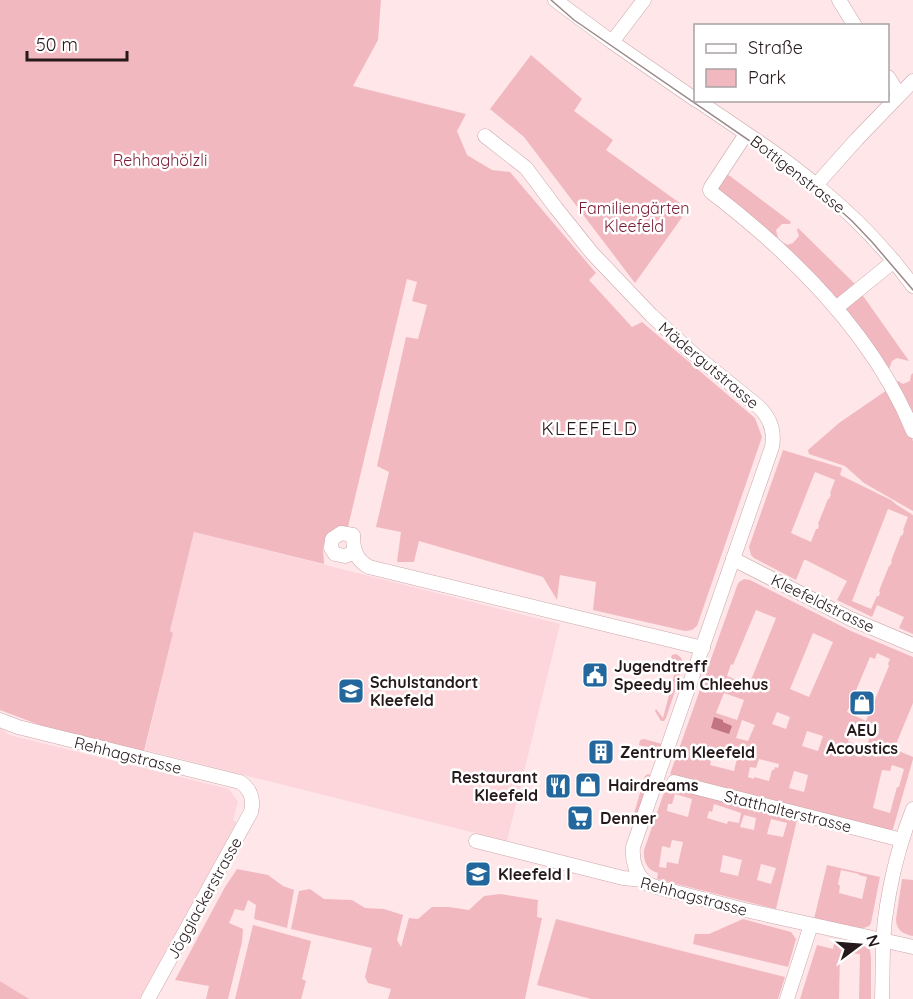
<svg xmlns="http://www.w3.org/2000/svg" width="913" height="999" font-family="Quicksand,sans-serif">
<rect width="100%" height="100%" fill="#fee6e9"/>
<g fill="#fcd6da">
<path d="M194 532 560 624 507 841 145 750 173 633 170 632Z"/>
<path d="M0 727 9 735 229 789 238 802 233 820 237 823 140 999H30L0 981Z"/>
</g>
<g fill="#f2b8bf" fill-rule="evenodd">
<path d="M0 0H381L378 40 353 86 466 114 457 131 467 155 492 170 510 172 596 273 589 280 632 327 642 322 755 418 762 437 697 626 692 630 685 631 593 610 596 582 560 575 557 600 543 577 419 541 414 562H397L401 532 376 527 389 472 377 466 406 337 418 339 427 305 412 301 417 282 407 279 347 531 328 534 323 547 324 564 194 532 170 631 173 633 144 751 45 727 0 710Z"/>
<path d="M531 55 582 99 574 111 613 140 606 150 688 209 635 283 524 137 490 109Z"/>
<path d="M724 173 730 176 791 222 790 224H782L776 230 778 238 777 240 718 193 717 187Z"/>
<path d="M798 228 857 286 839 299 834 298 782 245 785 243 787 245 793 243 799 236 797 230Z"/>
<path d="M861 293 909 361 897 358 892 361 888 372 844 309Z"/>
<path d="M913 373V421L895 383 898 381 903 384 910 381 911 375Z"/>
<path d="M887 390 907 427 913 441V511L864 483 845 466 809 454 808 450 839 423Z"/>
<path d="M783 450 842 468 840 475 891 500 897 505 913 515V634L899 628 904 617 877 605 872 617 837 600 847 581 806 560H804L796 580 754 558 751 555 749 547ZM815 472 835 480 830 493 831 494 829 499H828L818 524 819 525 818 529H816L811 542 791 533ZM888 509 908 517 903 530 904 531 902 536 901 535 891 561 892 562 890 566H889L879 591 880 592 879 596H877L871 609 852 601Z"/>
<path d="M744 579 750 580 851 631 913 657V703L894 749 913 757V759L893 829 891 831 670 774 737 586 739 582ZM756 610 776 618 749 685 727 676 731 664 733 665ZM813 633 833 642 809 697 790 689ZM877 653 890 659 888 664 889 666 866 721 847 712 870 657 875 659ZM724 693 744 700 737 720 716 713ZM777 712 790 717 786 729 772 724ZM742 720 755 725 748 741 736 738ZM853 730 870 737 866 748 848 741ZM807 731 823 736 818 751 802 746ZM714 748 738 754 734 771 710 765ZM759 759 779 764 778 768 775 767 774 770H772L769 781 754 777V779L748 777 750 767 756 768ZM892 765 904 769 899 787H897L890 813 873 808 882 770 890 771ZM794 771 808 775 804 792 789 788Z"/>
<path d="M676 654C682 657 683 661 683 667L666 718 664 721H661L655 711 656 709 663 718 676 668 671 657 672 655Z"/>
<path d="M644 739 662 744 657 759 653 757 654 750 639 745 640 740Z"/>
<path d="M648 774 650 775 651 777 635 820 633 817 645 776Z"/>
<path d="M666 787 797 820 776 909 657 879 658 873C647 870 643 861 644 850ZM675 794 692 799 688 817 667 811 668 804H672ZM714 804 741 813 739 823 728 821 727 824 707 818 709 811 712 812ZM744 815 756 818 754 830 740 827ZM771 819 787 823 783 837 767 834ZM672 840 683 842 678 864 667 862 666 868 659 867 662 846 670 848ZM723 855 742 860 738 876 720 872ZM761 864 776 868 771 884 757 880Z"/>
<path d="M827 865 880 877 871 923 869 926 861 929 814 919ZM841 870 859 874V875L867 877 862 899 839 893 840 886 838 884Z"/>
<path d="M237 869 268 875 283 886 294 890 287 928 254 919 256 905 248 900 244 911 235 909 229 923 243 929 242 942 228 999H206L209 986 175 980 225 887Z"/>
<path d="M902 879 913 880V936C903 934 896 930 896 919Z"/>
<path d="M310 889 324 899 352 900 365 908 384 909 403 915 397 940 401 947 409 918 418 919 432 907H449L469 910 484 896 500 894 538 900 537 917 542 918 525 999H388L391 989 368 983 365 977 372 948 291 929 299 891Z"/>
<path d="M556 919 785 977 778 999H591L537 985Z"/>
<path d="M743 919 791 932 796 939 788 967 693 944 695 934H709Z"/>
<path d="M253 925 311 941 302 979 306 981 301 999H235Z"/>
<path d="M838 940 864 946 870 950 871 958V999H859L860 954 849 953 840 954 839 999H800L817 945 833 949 834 944H837Z"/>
<path d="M0 981 26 997 30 999H0Z"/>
</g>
<path fill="#c27480" d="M714 717 723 720V722L732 726 729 734 711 728Z"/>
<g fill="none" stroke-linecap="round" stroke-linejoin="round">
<defs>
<g id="minor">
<path d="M555 0 612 42 696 100"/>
<path d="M839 0 855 26"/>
<path d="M612 42 644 0"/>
<path d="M888 77 899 95"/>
<path d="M697 100C737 128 780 154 817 186 853 215 886 249 913 286"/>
<path d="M746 134 711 187 710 190 711 192C792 254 874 335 913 431"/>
<path d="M485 136 526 168 556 208 592 253 651 315 690 351 759 407C770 418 775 431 772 447L633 847C632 859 635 871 643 880"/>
<path d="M816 185 857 139 913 81"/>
<path d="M836 308 894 261"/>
<path d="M355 552 345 556 335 554 331 548 332 539 341 533 353 535C353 549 356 560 369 567L703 648"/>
<path d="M733 559 851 619 913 645"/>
<path d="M0 720 18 727 240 782C251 789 254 800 251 812L148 999"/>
<path d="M674 782 902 840"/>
<path d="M476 841 623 878 643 880 648 884 656 887 745 910 913 947"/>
<path d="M787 999 811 925"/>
<path d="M882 999C883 972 882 945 885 919 890 882 899 844 913 809"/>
</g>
</defs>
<use href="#minor" stroke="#cba6aa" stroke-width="15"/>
<use href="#minor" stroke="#fff" stroke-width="14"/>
<path stroke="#9c898b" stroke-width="1.5" d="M551 0 574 20 776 159 814 187 852 221 872 242 913 290"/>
</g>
<defs>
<symbol id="civic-square" viewBox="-11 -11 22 22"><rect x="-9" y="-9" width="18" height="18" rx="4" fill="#23679c" stroke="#fff"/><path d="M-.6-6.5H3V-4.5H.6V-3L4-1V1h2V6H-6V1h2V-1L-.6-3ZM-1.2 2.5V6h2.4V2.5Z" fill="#fff"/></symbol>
<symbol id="school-square" viewBox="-11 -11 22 22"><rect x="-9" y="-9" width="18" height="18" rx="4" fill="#23679c" stroke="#fff"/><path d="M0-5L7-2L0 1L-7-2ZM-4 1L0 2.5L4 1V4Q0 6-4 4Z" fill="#fff"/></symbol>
<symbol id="shop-square" viewBox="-11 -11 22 22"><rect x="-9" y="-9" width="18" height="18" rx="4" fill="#23679c" stroke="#fff"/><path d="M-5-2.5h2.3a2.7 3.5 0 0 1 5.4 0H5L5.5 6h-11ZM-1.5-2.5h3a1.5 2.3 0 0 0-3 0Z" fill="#fff"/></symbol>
<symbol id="building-square" viewBox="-11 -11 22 22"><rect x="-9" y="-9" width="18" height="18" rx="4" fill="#23679c" stroke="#fff"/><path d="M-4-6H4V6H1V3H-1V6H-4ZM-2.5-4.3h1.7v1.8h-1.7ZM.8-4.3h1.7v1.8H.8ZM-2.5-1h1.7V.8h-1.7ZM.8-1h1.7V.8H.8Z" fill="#fff"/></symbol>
<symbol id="restaurant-square" viewBox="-11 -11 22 22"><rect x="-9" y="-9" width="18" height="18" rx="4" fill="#23679c" stroke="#fff"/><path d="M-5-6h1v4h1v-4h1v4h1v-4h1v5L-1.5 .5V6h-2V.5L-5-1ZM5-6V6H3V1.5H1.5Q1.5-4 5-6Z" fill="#fff"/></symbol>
<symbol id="supermarket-square" viewBox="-11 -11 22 22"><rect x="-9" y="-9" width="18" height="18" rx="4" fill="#23679c" stroke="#fff"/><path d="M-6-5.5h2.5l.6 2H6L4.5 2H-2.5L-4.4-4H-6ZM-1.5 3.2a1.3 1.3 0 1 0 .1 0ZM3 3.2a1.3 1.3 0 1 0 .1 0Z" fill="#fff"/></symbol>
</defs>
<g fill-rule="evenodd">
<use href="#civic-square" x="580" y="660" width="30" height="30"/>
<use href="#school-square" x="336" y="676" width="30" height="30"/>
<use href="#shop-square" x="847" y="688" width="30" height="30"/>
<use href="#building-square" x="586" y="737" width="30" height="30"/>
<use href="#shop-square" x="573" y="770" width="30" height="30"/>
<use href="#restaurant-square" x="543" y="771" width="30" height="30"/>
<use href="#supermarket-square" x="565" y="803" width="30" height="30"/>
<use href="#school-square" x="463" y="859" width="30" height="30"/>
</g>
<g text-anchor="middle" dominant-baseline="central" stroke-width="5" stroke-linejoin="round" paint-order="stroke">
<g font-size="16" fill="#791b34" stroke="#fff">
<text x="160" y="160">Rehhaghölzli</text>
<text x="634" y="208">Familiengärten<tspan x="634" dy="18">Kleefeld</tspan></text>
</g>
<g font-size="16" fill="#26191b" stroke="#fff">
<text transform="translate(798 174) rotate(38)">Bottigenstrasse</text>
<text transform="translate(709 365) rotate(40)">Mädergutstrasse</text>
<text transform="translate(823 603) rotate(26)">Kleefeldstrasse</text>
<text transform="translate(128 755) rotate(14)">Rehhagstrasse</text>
<text transform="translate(788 811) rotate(14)">Statthalterstrasse</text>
<text transform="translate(694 896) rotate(15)">Rehhagstrasse</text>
<text transform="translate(204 898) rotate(-61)">Jöggiackerstrasse</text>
</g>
<g font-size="16" font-weight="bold" fill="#26191b" stroke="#fff" text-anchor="start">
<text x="614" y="666">Jugendtreff<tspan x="614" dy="18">Speedy im Chleehus</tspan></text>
<text x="370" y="682">Schulstandort<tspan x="370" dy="18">Kleefeld</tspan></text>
<text x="862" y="730" text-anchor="middle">AEU<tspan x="862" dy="18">Acoustics</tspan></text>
<text x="620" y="752">Zentrum Kleefeld</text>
<text x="538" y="777" text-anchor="end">Restaurant<tspan x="538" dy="18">Kleefeld</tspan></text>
<text x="608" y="785">Hairdreams</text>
<text x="600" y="818">Denner</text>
<text x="498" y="874">Kleefeld I</text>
</g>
<g font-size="18" letter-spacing="1.5" fill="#26191b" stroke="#fff">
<text x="590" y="428">KLEEFELD</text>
</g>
</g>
<rect x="694" y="24" width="195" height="78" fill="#ffffff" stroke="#a8a3a4" stroke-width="1.5"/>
<rect x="706" y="44" width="30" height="9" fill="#ffffff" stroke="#a8a3a4" stroke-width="1.5"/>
<text x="748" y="54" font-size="18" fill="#26191b">Straße</text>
<rect x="706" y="69" width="30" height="18" fill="#f2b8bf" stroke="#a8a3a4" stroke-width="1.5"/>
<text x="748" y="84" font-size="18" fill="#26191b">Park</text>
<g transform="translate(859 945) rotate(74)" stroke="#ffffff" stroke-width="4.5" paint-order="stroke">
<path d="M0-4.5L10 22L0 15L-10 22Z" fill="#26191b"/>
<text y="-9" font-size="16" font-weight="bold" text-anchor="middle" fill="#26191b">N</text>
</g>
<path d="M27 51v9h100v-9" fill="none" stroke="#26191b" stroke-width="3"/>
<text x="36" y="51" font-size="18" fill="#26191b" stroke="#ffffff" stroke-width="4.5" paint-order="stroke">50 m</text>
</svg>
